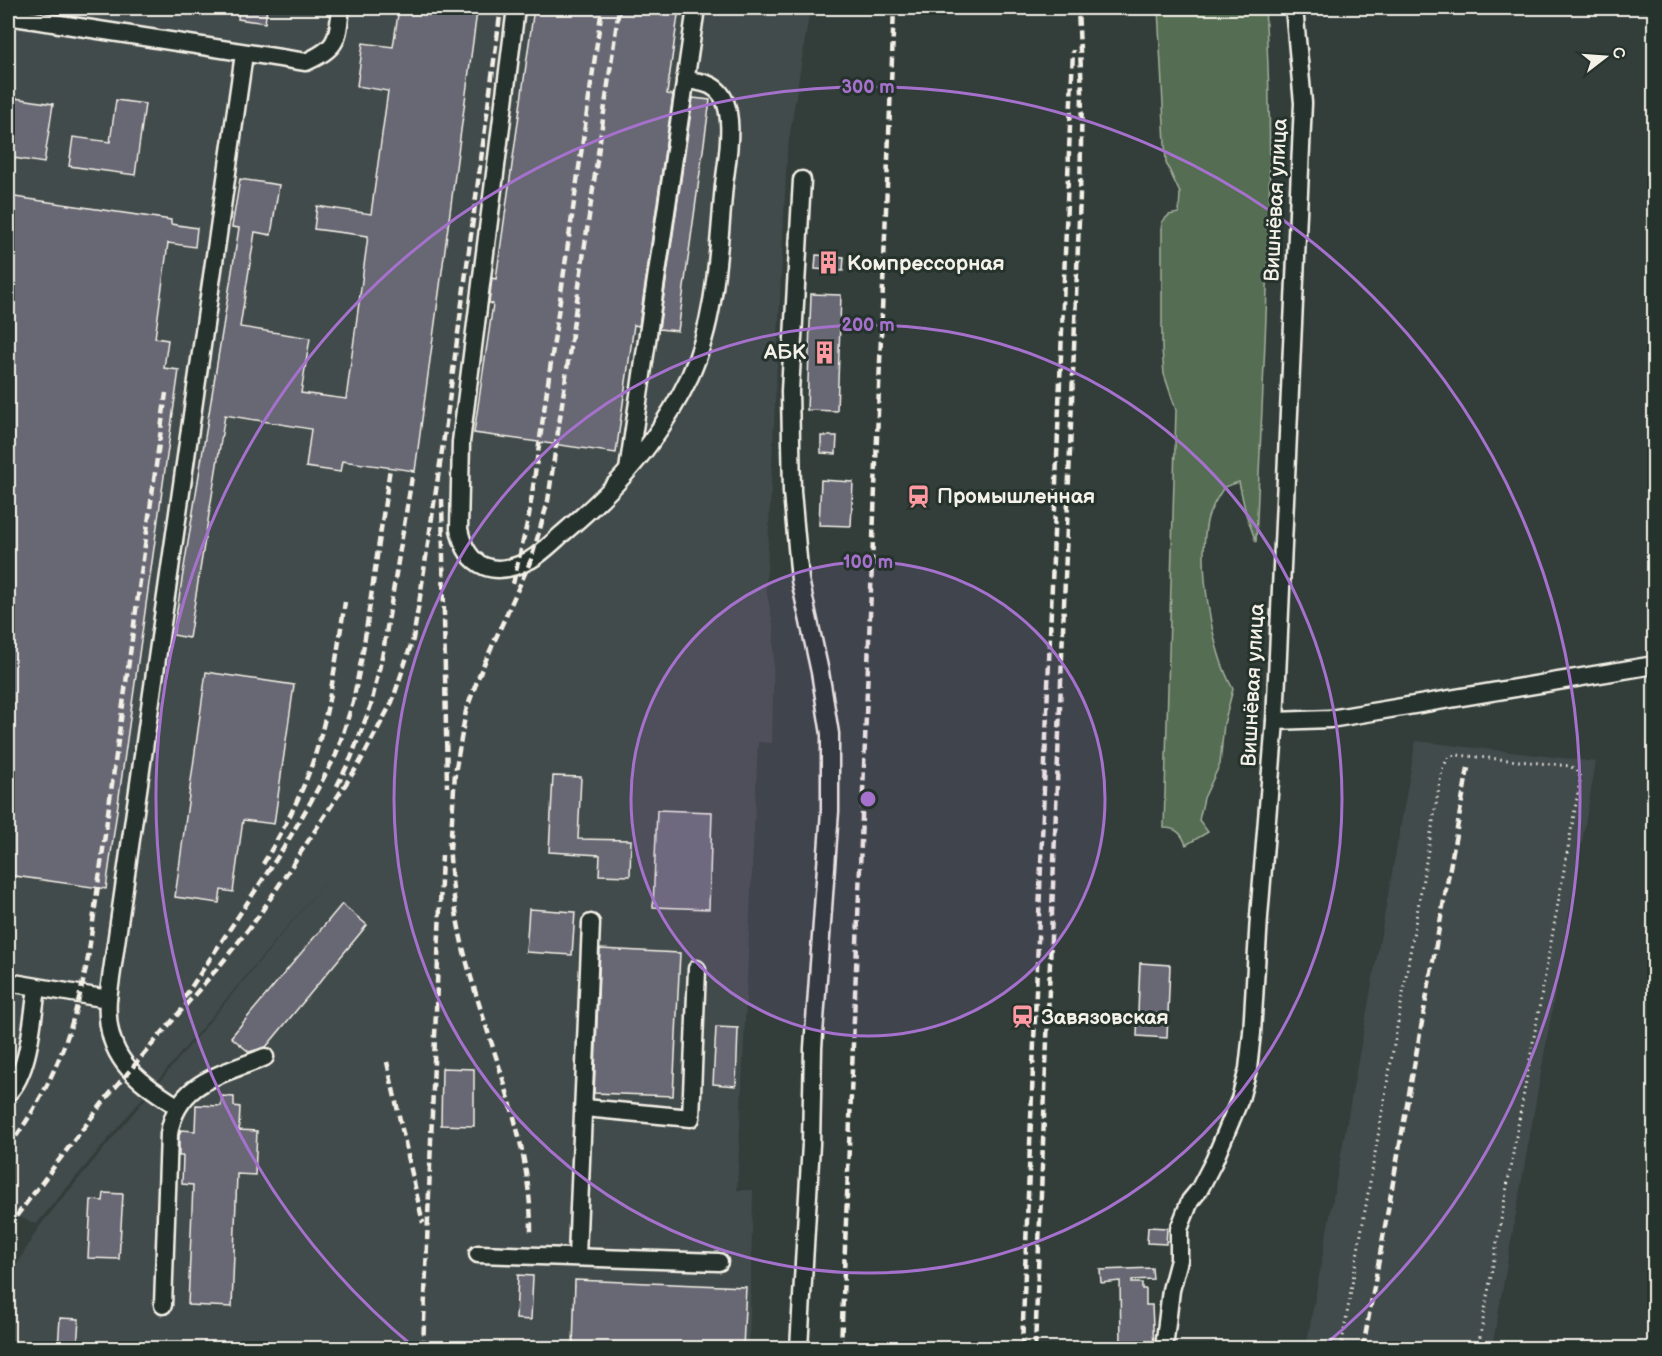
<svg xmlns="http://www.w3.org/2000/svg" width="1662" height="1356" font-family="'Balsamiq Sans',sans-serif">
<rect width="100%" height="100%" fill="#333e3b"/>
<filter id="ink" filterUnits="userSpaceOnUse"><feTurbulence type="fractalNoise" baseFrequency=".0167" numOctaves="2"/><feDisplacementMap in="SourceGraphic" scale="12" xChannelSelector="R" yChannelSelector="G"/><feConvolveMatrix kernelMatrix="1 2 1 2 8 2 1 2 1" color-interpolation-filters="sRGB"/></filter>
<g filter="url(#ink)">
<g fill="#434b4c">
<path d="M8 8H810L787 152 766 589 774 629 772 743 758 742 737 1190H753L749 1348H8V1280L39 1227 337 868 36 1224 8 1212Z"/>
<path d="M1416 741 1596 762 1492 1348H1306Z"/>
</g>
<path fill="#546d52" stroke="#a4af9d" stroke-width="1.5" d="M1158 8H1265C1277 185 1263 364 1256 542L1246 514 1239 482 1224 487C1218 497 1209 510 1207 521 1198 566 1211 649 1233 689L1224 724 1220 764 1204 798 1199 820 1208 832 1186 845C1182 834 1177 828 1164 828L1176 410 1164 374 1162 349V222L1169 215 1179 213 1180 193 1166 163Z"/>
<g fill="#686875" stroke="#f4f1e8" stroke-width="1.5">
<path d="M239 8H267L265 23 238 19Z"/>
<path d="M399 8H469V11L477 12 415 471 342 461 340 472 306 467 311 429 225 415 189 638 173 635 239 228 232 227 240 179 279 185 271 235 255 232 240 327 310 338 301 393 346 399 368 236 314 229 317 206 371 214 388 91 357 86 363 43 393 47Z"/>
<path d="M534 8H679L667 94 673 95 639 326 634 325 616 453 474 433 493 304 489 303 492 278 496 279Z"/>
<path d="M8 97 53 104 44 163 8 157Z"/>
<path d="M693 98 710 100 678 331 659 329Z"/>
<path d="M116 100 145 104 135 175 69 166 73 137 110 142Z"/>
<path d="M8 196 171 220V224L197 228 195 247 168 243 155 338 168 340 164 368 179 370 106 889 8 875Z"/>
<path d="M816 255 844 257 843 271 815 269Z"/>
<path d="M811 294 841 295 837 411 807 410Z"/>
<path d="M821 436H837L836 454 821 453Z"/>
<path d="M821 480 853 482 851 526 819 525Z"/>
<path d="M206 672 294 685 274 824 243 820 233 892 221 890 219 903 175 897Z"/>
<path d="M553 776 581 777 578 839 631 840 630 876 599 875 600 855 549 852Z"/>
<path d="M657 810 712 812 709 909 653 907Z"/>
<path d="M342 904 367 925 266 1047 249 1052 231 1037Z"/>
<path d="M529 909 575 912 572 955 526 952Z"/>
<path d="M600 949 680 953 673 1096 594 1093Z"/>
<path d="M1140 963 1170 965 1167 1038 1137 1036Z"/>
<path d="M716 1027 738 1028 736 1086 713 1084Z"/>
<path d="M442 1068 474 1069V1126L441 1125Z"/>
<path d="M222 1096 234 1097V1106L240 1107 239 1130 257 1131 255 1175 237 1174 232 1307 188 1305 193 1185 182 1184 183 1156H179V1136L181 1130 195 1131 196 1105 221 1106Z"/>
<path d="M104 1193 123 1194 119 1259 88 1258 91 1200 103 1201Z"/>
<path d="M1148 1227 1167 1228 1166 1244 1147 1243Z"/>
<path d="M1152 1268 1153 1279 1132 1280V1283H1142V1289H1146V1305H1152L1154 1348H1143L1142 1343 1121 1344 1120 1281 1101 1283 1100 1270Z"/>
<path d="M518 1275 533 1276 531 1320 516 1319Z"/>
<path d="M575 1280 746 1287 743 1348H573Z"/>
<path d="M60 1318 79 1319 77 1348H58Z"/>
</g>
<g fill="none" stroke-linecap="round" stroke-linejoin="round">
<defs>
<g id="minor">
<path d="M516 8 461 442 459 529C467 569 495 578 530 560 541 554 552 543 562 534 594 507 625 478 650 443 665 422 679 399 690 376 717 317 718 249 724 185 727 160 738 106 716 89 708 82 695 81 685 80"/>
<path d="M8 16 306 62C338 47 337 41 341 8"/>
<path d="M628 470 696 8"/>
<path d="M1275 721 1330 719 1654 665"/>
<path d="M8 982 108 999C104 1056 133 1078 177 1106"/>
<path d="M108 999 244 54"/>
<path d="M8 1093C30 1071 32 1019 37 989"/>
<path d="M585 1108 691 1118 697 969"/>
<path d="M478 1254 719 1262"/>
<path d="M577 1256 591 923"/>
<path d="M163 1305 169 1134C177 1081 222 1075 265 1057"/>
<path d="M799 1348 811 1144 813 1048 830 811V734L820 672 800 580 792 492 790 391 802 180"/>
<path d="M1164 1348 1171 1290 1179 1260V1229L1190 1201 1199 1190 1214 1161 1240 1099 1248 1069 1252 1033 1259 917 1275 721 1303 103 1294 8"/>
</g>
</defs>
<use href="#minor" stroke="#f4f1e8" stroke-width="21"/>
<path stroke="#f4f1e8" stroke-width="3" stroke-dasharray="1.5 4.5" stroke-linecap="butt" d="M1341 1348 1442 770 1449 756 1457 755 1570 766 1579 772 1580 781 1478 1348"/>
<use href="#minor" stroke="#26332d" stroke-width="16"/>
<g stroke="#f4f1e8" stroke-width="4.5" stroke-dasharray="9 4.5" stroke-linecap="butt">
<path d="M442 499 447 787"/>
<path d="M513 584 529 515 602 8"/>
<path d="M337 786 351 758 371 705 383 652 413 471"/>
<path d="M449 841C451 882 456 923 467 963 491 1052 531 1138 531 1232"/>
<path d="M450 850 455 773 466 711 480 673 531 560 548 501 619 8"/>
<path d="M263 864C284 829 304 791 316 752 331 703 337 652 345 602"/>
<path d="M184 998 283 849 310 803 336 755 353 702 363 651 390 468"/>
<path d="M387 1062 423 1223"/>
<path d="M8 1147C51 1092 75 1027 88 958L166 393"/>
<path d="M8 1227 108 1096 221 964 258 917 359 764 392 702 413 639 420 597 446 424 501 8"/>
<path d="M423 1348 442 855"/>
<path d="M841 1348 894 8"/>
<path d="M1022 1348 1073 50"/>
<path d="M1035 1348 1080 194 1082 92 1078 8"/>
<path d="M1363 1348 1468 768"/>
</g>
</g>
</g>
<circle cx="868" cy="799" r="237" fill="#a571cd" fill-opacity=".12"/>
<g fill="none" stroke="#a571cd" stroke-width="3">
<circle cx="868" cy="799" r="237"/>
<circle cx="868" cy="799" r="474"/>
<path d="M415 1348A712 712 0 1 1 1321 1348"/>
</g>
<defs>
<symbol id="building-bare" viewBox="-9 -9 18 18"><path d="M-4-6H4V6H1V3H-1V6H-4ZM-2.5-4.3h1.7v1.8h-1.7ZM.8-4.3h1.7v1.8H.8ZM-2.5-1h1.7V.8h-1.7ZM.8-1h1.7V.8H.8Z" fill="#ff9aa2" stroke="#26332d" stroke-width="2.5" paint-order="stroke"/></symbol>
<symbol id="station-bare" viewBox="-9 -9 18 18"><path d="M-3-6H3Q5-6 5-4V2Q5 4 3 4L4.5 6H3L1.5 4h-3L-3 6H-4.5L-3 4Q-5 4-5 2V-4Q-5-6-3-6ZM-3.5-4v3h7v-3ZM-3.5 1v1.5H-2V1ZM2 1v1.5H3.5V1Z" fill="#ff9aa2" stroke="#26332d" stroke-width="2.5" paint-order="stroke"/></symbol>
</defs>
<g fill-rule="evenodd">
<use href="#building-bare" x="812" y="246" width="33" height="33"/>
<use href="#building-bare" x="808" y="336" width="33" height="33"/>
<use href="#station-bare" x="902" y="480" width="33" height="33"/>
<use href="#station-bare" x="1006" y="1000" width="33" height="33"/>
</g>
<g text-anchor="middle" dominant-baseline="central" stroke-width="6" stroke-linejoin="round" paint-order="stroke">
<g font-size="21" fill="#f4f1e8" stroke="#26332d">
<text transform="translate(1276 200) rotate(-87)">Вишнёвая улица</text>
<text transform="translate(1253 685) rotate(-87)">Вишнёвая улица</text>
</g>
<g font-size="21" font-weight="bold" fill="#f4f1e8" stroke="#26332d" text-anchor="start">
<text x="847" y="263">Компрессорная</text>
<text x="806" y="352" text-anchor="end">АБК</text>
<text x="937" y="496">Промышленная</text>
<text x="1041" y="1017">Завязовская</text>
</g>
</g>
<circle cx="868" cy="799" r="9" fill="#a571cd" stroke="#26332d" stroke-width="3"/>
<g font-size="18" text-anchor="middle" font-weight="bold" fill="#a571cd" stroke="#26332d" stroke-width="6" stroke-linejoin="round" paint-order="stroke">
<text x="868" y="93">300 m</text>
<text x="868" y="331">200 m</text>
<text x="868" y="568">100 m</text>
</g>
<rect width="1662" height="1356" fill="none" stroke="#26332d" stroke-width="30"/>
<rect x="15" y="15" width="1632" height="1326" fill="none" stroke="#f4f1e8" stroke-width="2" filter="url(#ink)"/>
<g transform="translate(1605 57) rotate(73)" stroke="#26332d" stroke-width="4.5" paint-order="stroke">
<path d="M0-4.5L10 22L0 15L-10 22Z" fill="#f4f1e8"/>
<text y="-9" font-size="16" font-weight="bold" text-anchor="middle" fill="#f4f1e8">С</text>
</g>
</svg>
